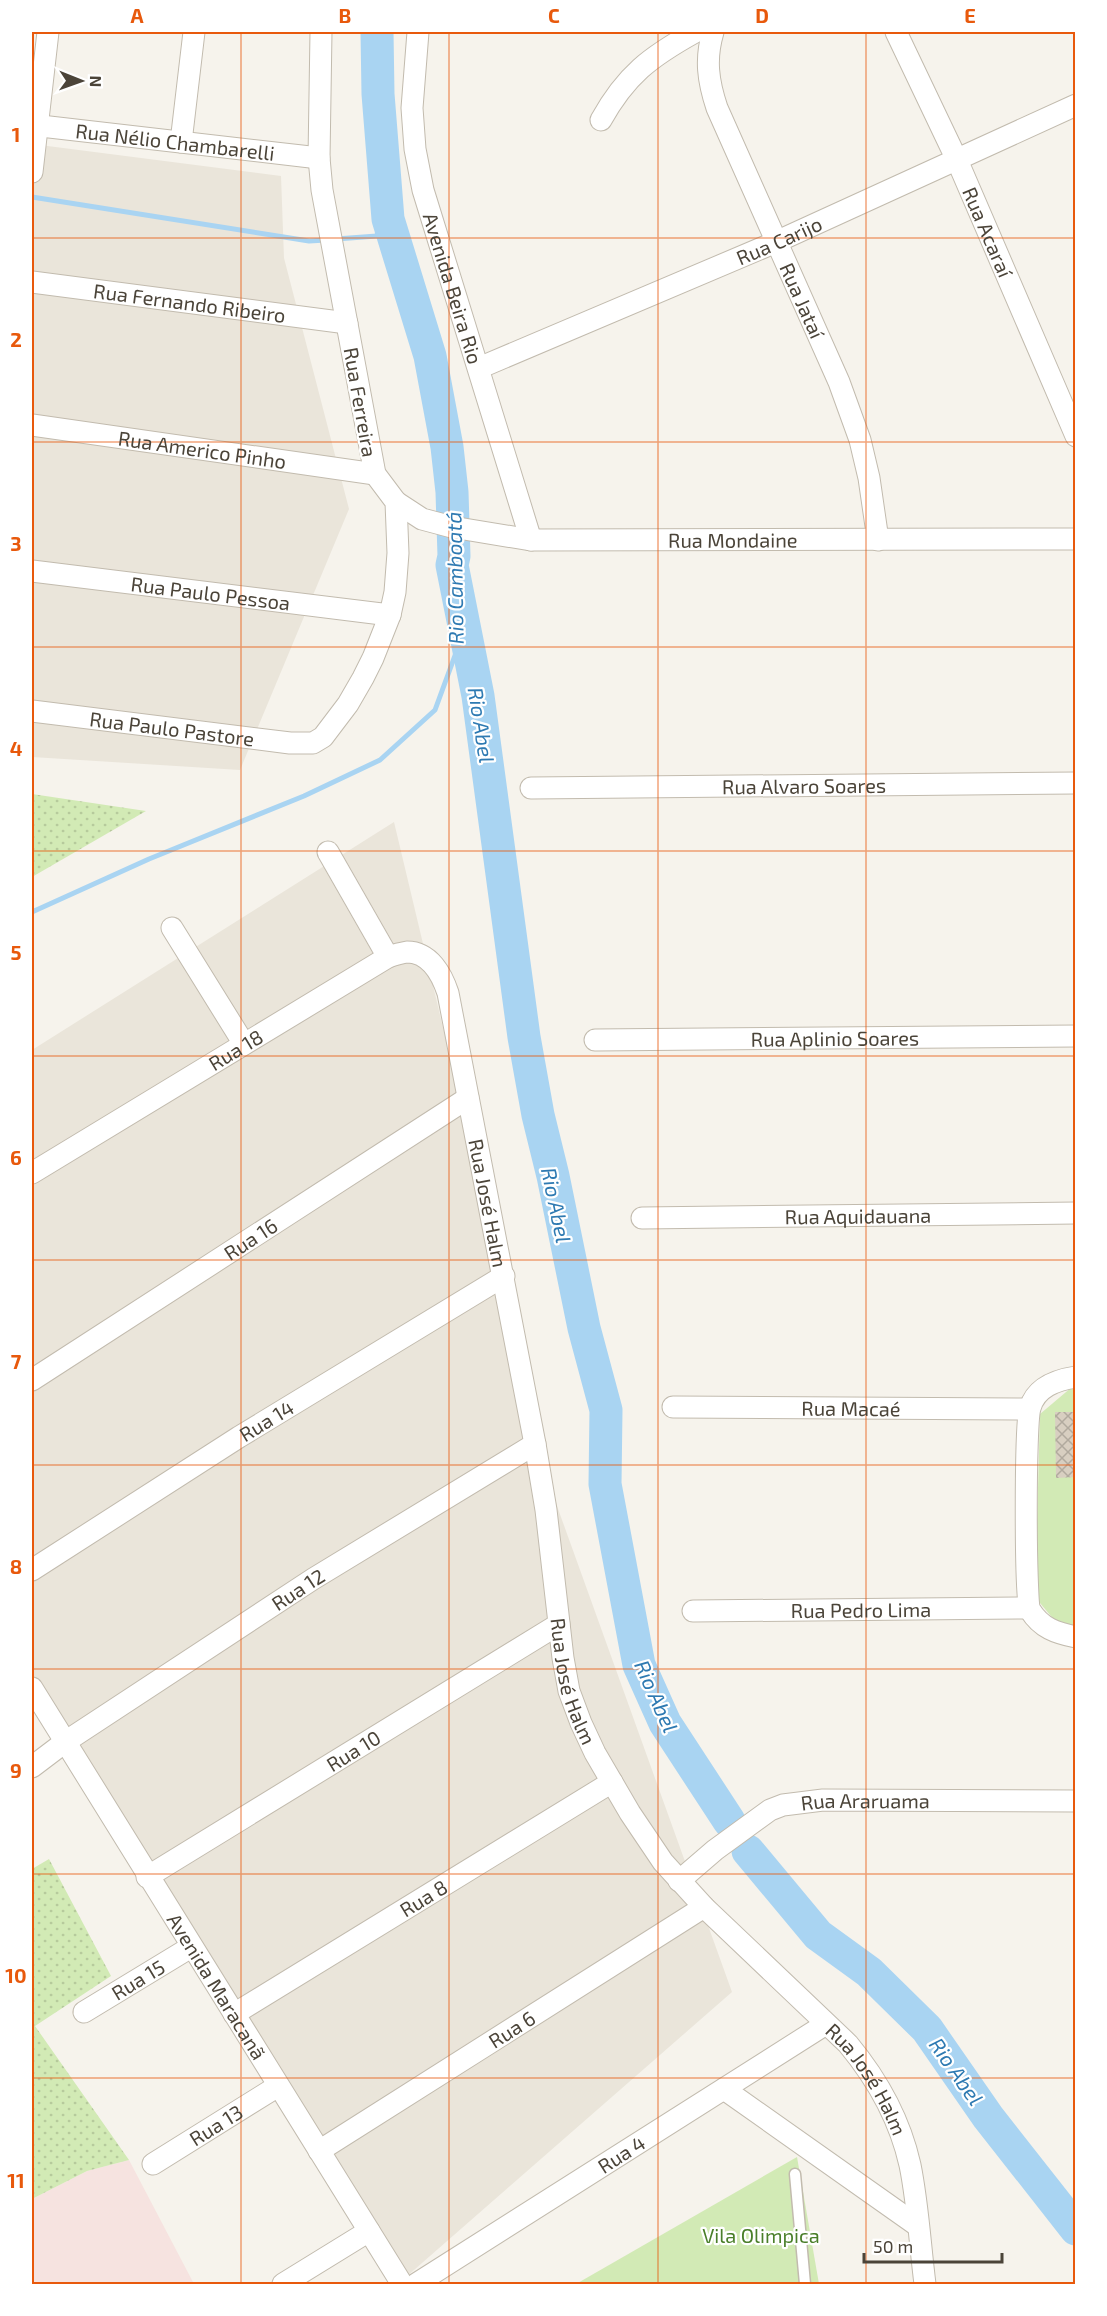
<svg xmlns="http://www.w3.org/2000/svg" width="1107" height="2316" font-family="'Exo 2',sans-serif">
<defs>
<pattern id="grass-dots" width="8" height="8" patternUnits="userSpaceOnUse" patternTransform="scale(1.5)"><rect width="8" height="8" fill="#d2eab5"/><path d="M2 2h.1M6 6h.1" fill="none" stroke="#b6ca9c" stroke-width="1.8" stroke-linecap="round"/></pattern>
<pattern id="building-cross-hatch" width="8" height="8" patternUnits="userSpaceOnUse" patternTransform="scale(1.5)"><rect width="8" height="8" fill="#d8cfc1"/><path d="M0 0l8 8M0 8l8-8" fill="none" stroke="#b1aa9e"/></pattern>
</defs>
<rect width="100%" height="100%" fill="#f6f3ec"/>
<g fill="#eae5da">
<path d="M32 144 281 176 284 258 349 509 240 770 32 757Z"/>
<path d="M394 822 557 1506 732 1992 406 2277 32 1679V1050Z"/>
</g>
<path fill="#f6e3e0" d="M129 2160 194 2284H32V2199L87 2171Z"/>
<g fill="url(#grass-dots)">
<path d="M32 794 146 811 32 877Z"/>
<path d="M49 1859 111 1976 35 2026 129 2160 87 2171 32 2199V1869Z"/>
</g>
<g fill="#d2eab5">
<path d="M1072 1387H1075V1628L1060 1627 1035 1597 1040 1414Z"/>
<path d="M797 2157 819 2284H576Z"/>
</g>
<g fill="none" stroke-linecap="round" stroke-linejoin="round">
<g stroke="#a9d4f2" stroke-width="5">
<path d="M32 197 309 241 326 240"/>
<path d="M336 239 377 236 384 179"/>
<path d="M32 912 149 859 304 796 380 760 435 710 457 650 452 565"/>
</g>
<g stroke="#a9d4f2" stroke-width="33">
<path d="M377 32 378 94 388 219 430 356 447 447 452 492 454 556 452 565 478 696 524 1037 538 1115 553 1176 584 1328 606 1410 605 1484 639 1665 665 1723 729 1821"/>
<path d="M748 1851 818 1935 869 1972 927 2029 988 2117 1076 2229"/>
</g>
</g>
<path fill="url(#building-cross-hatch)" d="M1055 1412H1076V1477L1056 1478Z"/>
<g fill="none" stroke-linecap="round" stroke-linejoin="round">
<defs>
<path id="lane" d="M795 2174 805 2284"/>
<g id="street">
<path id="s1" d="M418 32 412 108 415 149 423 190 531 540"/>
<path id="s2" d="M713 32C705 59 708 81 717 108L839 382 860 440 869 478 878 540"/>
<path id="s3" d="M896 32 957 160 1076 436"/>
<path d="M601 120C626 75 650 57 695 32"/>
<path id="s4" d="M32 125 319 158"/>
<path d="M181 142 194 32"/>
<path d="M32 172 48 32"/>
<path id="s5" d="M32 282 347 323"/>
<path id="s6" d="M479 368 776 242 1076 105"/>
<path id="s7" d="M32 425 375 474"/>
<path id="s8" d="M396 502 422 519 452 527 531 540 1076 539"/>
<path id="s9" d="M32 571 390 615"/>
<path id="s10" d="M32 711 290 743H313L323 737 348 704 363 678 373 658 390 615 395 592 398 553 396 502 375 474 322 190 319 158 321 32"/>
<path id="s11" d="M531 788 1076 783"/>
<path d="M328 852 388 957"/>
<path d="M172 928 244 1044"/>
<path id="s12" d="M595 1040 1076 1036"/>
<path id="s13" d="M32 1173 388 957C394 955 401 953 407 952 430 952 442 975 448 993L535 1444 546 1510 563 1658 569 1691 581 1723 595 1753 630 1813 663 1862 704 1907 848 2044C877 2079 900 2120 910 2165 918 2204 920 2245 925 2284"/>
<path id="s14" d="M642 1218 1076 1213"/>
<path d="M1076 1377C1056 1380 1036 1387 1030 1408 1025 1424 1025 1600 1030 1610 1041 1628 1056 1633 1076 1637"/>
<path id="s15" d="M32 1380 468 1098"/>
<path id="s16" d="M673 1407 1029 1409"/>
<path id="s17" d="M32 1570 239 1437 504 1276"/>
<path id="s18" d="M693 1611 1029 1608"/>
<path id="s19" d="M32 1688 402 2284"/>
<path id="s20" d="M32 1767 65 1742 313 1579 535 1444"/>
<path id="s21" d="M147 1877 559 1624"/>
<path id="s22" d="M679 1881 715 1850 770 1810 783 1805 823 1800 1076 1801"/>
<path id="s23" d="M84 2012 191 1947"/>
<path id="s24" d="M234 2014 612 1782"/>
<path d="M724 2089 918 2226"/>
<path id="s25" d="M319 2151 704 1907"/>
<path id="s26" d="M153 2164 278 2086"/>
<path d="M283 2284 369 2231"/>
<path id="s27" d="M416 2284 826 2024"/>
</g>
</defs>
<use href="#lane" stroke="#c2bbae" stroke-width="13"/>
<use href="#street" stroke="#c2bbae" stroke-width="23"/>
<use href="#lane" stroke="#fff" stroke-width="10"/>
<use href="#street" stroke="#fff" stroke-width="21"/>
</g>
<path fill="none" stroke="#e8590c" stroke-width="1.5" stroke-opacity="0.55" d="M241 32V2284M449 32V2284M658 32V2284M866 32V2284M32 238H1076M32 442H1076M32 647H1076M32 851H1076M32 1056H1076M32 1260H1076M32 1465H1076M32 1669H1076M32 1874H1076M32 2078H1076"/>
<g text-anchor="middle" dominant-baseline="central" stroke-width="4.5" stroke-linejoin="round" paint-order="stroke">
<g font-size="20" fill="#4b4439" stroke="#fff">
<text stroke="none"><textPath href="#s4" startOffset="144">Rua Nélio Chambarelli</textPath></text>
<text stroke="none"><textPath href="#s3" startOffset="220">Rua Acaraí</textPath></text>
<text stroke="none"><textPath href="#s6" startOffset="326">Rua Carijo</textPath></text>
<text stroke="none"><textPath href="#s1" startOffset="262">Avenida Beira Rio</textPath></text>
<text stroke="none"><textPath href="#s2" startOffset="288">Rua Jataí</textPath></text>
<text stroke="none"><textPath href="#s5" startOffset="159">Rua Fernando Ribeiro</textPath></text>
<text transform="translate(361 402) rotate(80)">Rua Ferreira</text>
<text stroke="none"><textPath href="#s7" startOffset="172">Rua Americo Pinho</textPath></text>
<text stroke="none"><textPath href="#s8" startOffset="344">Rua Mondaine</textPath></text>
<text stroke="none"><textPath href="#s9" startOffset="180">Rua Paulo Pessoa</textPath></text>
<text stroke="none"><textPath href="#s10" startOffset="141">Rua Paulo Pastore</textPath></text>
<text stroke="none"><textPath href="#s11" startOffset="273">Rua Alvaro Soares</textPath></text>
<text stroke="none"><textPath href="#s12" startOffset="240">Rua Aplinio Soares</textPath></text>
<text stroke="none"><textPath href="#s13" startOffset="238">Rua 18</textPath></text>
<text stroke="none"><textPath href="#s13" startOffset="712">Rua José Halm</textPath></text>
<text stroke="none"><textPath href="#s14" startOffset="216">Rua Aquidauana</textPath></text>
<text stroke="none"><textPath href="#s15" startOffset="260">Rua 16</textPath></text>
<text stroke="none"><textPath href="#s16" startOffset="178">Rua Macaé</textPath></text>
<text stroke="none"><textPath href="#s17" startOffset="278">Rua 14</textPath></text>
<text stroke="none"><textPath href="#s20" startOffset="320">Rua 12</textPath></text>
<text stroke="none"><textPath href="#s18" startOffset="168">Rua Pedro Lima</textPath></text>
<text stroke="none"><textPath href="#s13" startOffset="1198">Rua José Halm</textPath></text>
<text stroke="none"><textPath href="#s21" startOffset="242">Rua 10</textPath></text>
<text stroke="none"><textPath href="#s22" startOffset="212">Rua Araruama</textPath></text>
<text stroke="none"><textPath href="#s24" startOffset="222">Rua 8</textPath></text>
<text stroke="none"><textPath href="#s23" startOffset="63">Rua 15</textPath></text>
<text stroke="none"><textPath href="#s19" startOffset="351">Avenida Maracanã</textPath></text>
<text stroke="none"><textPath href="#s25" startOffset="228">Rua 6</textPath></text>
<text stroke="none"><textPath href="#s13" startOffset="1702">Rua José Halm</textPath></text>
<text stroke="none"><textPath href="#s26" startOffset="74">Rua 13</textPath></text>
<text stroke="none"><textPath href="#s27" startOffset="243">Rua 4</textPath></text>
</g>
<g font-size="20" fill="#4a7f2a" stroke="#fff">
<text x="761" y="2235">Vila Olimpica</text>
</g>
<g font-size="21" font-style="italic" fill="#2e7ab2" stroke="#fff">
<text transform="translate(454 578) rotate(-91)">Rio Camboatá</text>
<text transform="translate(482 725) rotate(81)">Rio Abel</text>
<text transform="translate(557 1205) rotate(78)">Rio Abel</text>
<text transform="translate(657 1696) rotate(66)">Rio Abel</text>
<text transform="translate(957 2071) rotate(55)">Rio Abel</text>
</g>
</g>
<rect width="1107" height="2316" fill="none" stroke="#ffffff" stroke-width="66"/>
<g transform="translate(81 81) rotate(91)" stroke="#ffffff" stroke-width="4.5" paint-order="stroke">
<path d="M0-4.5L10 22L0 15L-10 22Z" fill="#4b4439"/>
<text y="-9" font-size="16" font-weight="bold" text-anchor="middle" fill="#4b4439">N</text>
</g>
<path d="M864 2253v9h138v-9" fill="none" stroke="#4b4439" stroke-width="3"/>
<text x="873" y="2253" font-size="18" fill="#4b4439" stroke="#ffffff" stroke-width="4.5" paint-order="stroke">50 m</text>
<rect x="33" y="33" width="1041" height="2250" fill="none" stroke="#e8590c" stroke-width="2"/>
<g font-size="20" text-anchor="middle" font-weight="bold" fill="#e8590c">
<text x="137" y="23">A</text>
<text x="345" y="23">B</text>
<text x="554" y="23">C</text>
<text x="762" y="23">D</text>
<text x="970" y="23">E</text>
<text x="16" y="142">1</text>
<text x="16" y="347">2</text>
<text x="16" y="551">3</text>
<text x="16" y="756">4</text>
<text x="16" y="960">5</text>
<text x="16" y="1165">6</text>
<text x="16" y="1369">7</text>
<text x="16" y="1574">8</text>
<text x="16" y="1778">9</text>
<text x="16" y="1983">10</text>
<text x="16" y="2188">11</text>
</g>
</svg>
